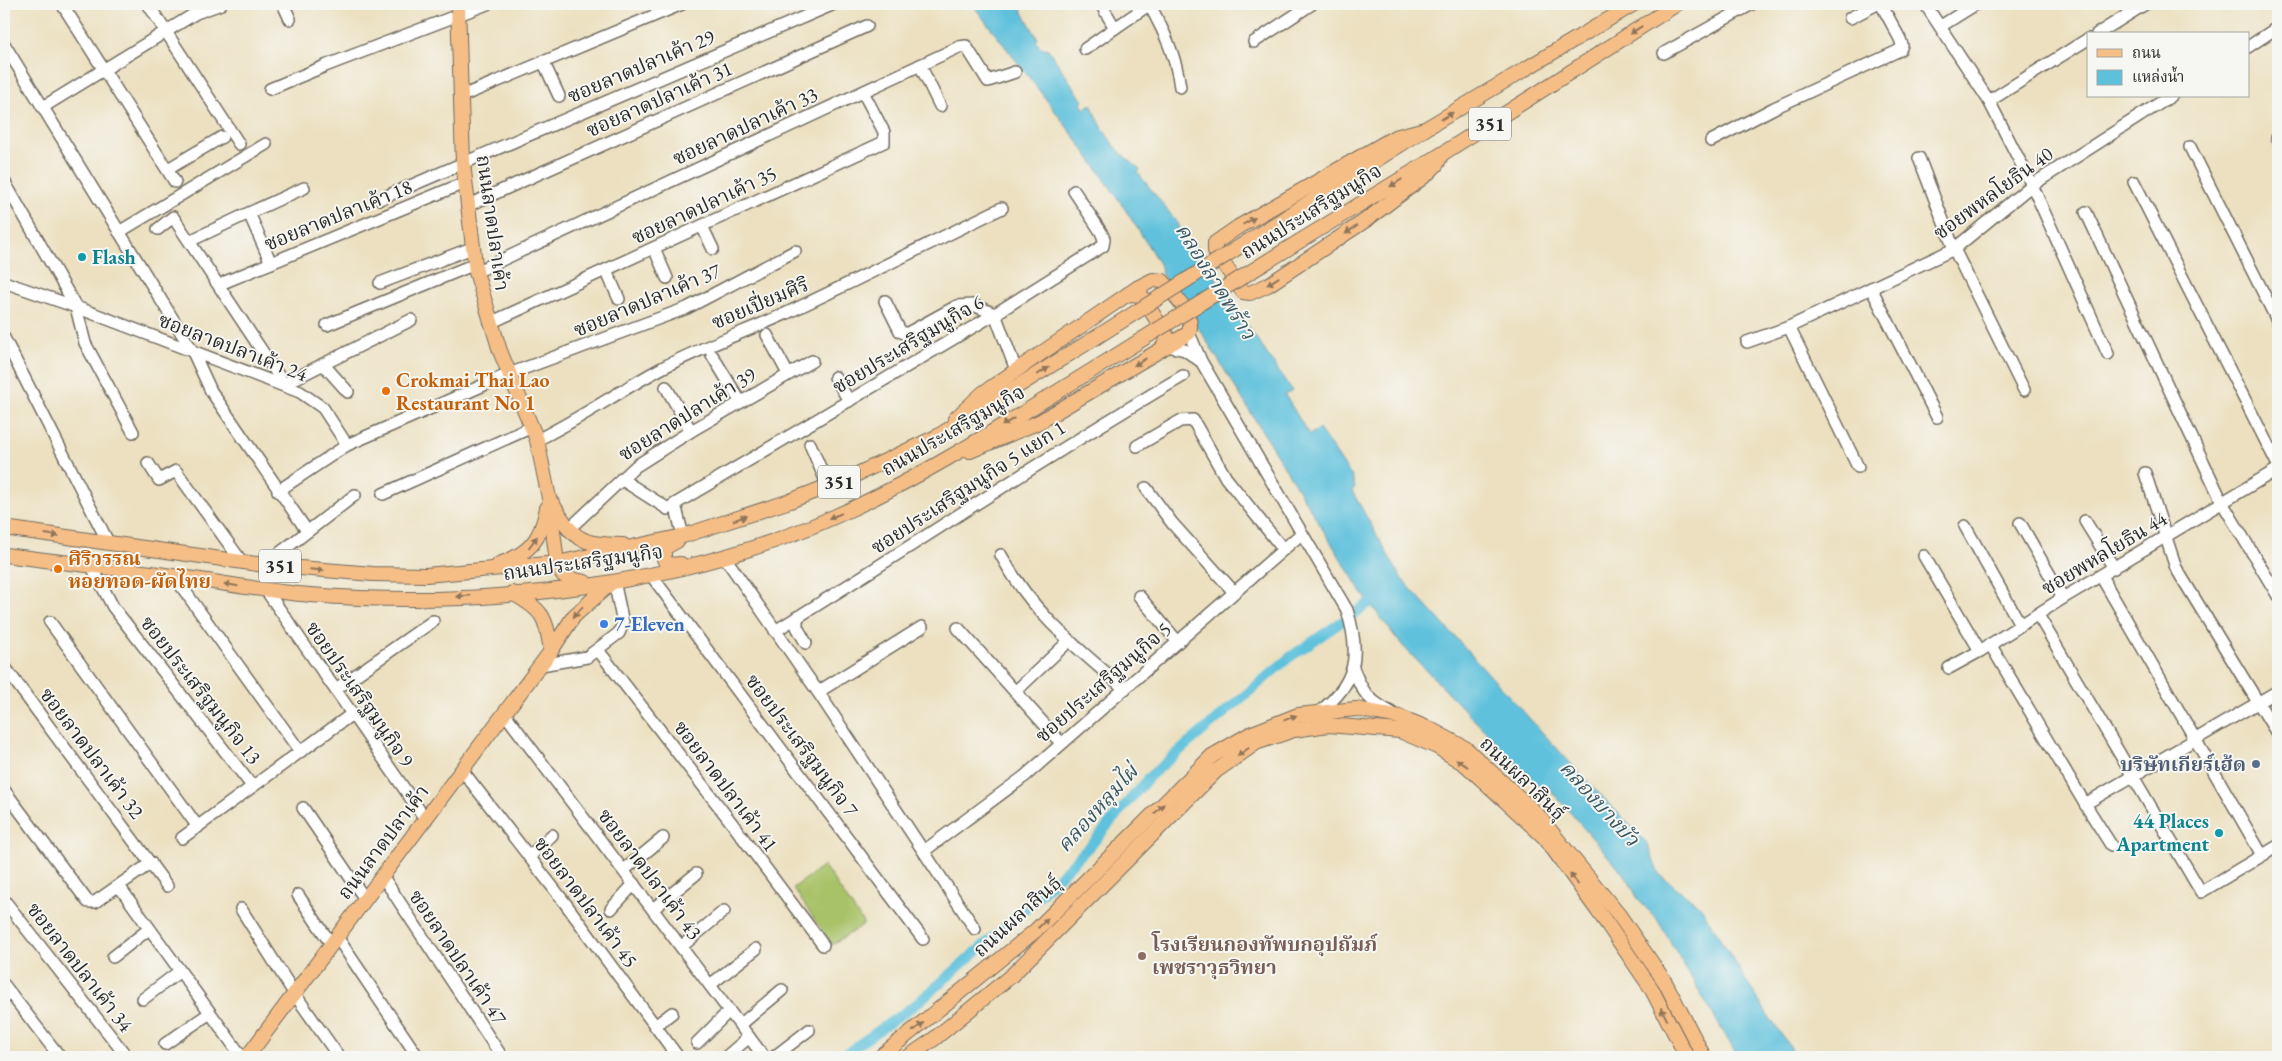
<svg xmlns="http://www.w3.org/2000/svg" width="2282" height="1061" font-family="'EB Garamond','Noto Serif Thai',serif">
<rect width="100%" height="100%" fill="#f6f6f2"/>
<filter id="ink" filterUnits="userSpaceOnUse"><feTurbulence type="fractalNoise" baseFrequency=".02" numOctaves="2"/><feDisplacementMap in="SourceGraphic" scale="10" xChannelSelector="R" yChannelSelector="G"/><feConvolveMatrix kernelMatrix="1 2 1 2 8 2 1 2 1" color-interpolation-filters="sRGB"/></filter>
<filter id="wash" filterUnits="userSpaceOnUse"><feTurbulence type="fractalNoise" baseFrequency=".0096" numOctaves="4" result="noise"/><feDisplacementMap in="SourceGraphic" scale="20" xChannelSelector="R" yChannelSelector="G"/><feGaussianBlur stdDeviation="1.12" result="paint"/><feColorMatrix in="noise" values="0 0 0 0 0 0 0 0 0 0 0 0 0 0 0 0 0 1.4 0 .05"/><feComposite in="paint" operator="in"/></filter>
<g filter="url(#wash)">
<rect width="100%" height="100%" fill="#ece0c0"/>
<path fill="#a8c268" stroke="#6a764a" d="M824 866 864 924 832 945 793 888Z"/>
<path fill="#5ec1dc" stroke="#447684" d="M972 4H1018L1038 39 1036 41 1040 47 1048 49 1083 101 1081 103 1084 109 1091 104C1105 135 1112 148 1140 169L1138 173 1176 221 1186 246 1198 247 1239 318 1242 317 1292 391 1285 395 1309 435 1319 429 1352 477 1355 487 1352 491 1401 578 1584 778 1646 842 1659 874 1700 906 1763 1008 1797 1057H1738L1657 919 1639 901 1627 878 1548 787 1541 789 1400 643 1362 593 1203 335 1161 273 1162 269C1108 175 1038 89 972 4Z"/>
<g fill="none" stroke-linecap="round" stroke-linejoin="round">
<path stroke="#5ec1dc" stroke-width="10" d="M841 1057 916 1004 1027 908 1093 843 1150 776 1290 657 1381 595"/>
</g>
</g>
<g filter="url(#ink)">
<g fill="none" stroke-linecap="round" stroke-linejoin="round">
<defs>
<g id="minor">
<path d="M62 4 175 182"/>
<path d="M148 4 239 144"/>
<path d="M283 4 290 19"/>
<path d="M1149 4C1164 31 1176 56 1180 87"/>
<path d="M1925 4 1989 101 2032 185 2108 354"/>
<path d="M1102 6 1115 28 1150 4"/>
<path d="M1850 18 1877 4"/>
<path d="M1941 26 1976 4"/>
<path d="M2097 34 2145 4"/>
<path d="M1254 42 1312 4"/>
<path d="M4 44 193 352 211 391 307 531"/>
<path d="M2248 47 2278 27"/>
<path d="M1085 49 1115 28"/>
<path d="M1664 53 1752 4"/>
<path d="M543 61 559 96"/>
<path d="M920 65 940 106"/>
<path d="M270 89 325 66 487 4"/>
<path d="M462 96 682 4"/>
<path d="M1989 101 2088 39"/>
<path d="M43 107 196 13 221 4"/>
<path d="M2277 138 2278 139"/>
<path d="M1711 141 1774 108 1900 50 1902 45 1900 39 1881 4"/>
<path d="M2190 147 2278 322"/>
<path d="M1919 158 1954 249 2024 390"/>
<path d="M168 169 222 137"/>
<path d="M4 181 76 307 85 343 133 432"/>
<path d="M2134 182 2278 465"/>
<path d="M380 199 834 4"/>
<path d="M467 206 867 26"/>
<path d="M2086 212 2223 504 2278 596"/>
<path d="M702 226 713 249"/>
<path d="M158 229 173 217 284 384 411 320"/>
<path d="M119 232 266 144"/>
<path d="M196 238 249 213"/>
<path d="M654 248 667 278"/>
<path d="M271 263 249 213 304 188"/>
<path d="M606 270 619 299"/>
<path d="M476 272 959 47 966 46 988 81 1015 72"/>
<path d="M4 282 76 307 300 392 323 408 347 445 509 374 687 308 795 251"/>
<path d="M225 282 464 183"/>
<path d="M380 283 472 248"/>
<path d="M1871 288 1937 417"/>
<path d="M885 301 900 331 906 334 957 306 973 305 995 314 1016 370"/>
<path d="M490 323 884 142V132L863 92"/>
<path d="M327 325 475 264"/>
<path d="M1789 327 1858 467"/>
<path d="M1189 333 1201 361 1347 610C1361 655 1357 683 1319 712"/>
<path d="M767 335 788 374"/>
<path d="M4 338 108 542"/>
<path d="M1747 342 1789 327 1954 249 2032 185 2171 96"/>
<path d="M1167 346 1185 350 1199 360"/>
<path d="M712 355 740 401"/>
<path d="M323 364 348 392"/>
<path d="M835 377 849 401"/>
<path d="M666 387 691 431"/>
<path d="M537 440C580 419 619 391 662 368 702 347 745 332 787 313 859 279 930 243 1002 208"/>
<path d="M810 444 828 486"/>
<path d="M1137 446 1180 421 1193 420 1226 478 1283 549"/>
<path d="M148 463 159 480 176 471 242 562"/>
<path d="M2145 473 2176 568 2278 735"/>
<path d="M621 479 668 509 675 504"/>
<path d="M1146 488 1172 523 1234 592"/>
<path d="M278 491 347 445"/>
<path d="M383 494 532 427"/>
<path d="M2085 521 2114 568"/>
<path d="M2020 523 2063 598"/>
<path d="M1965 526 2020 624"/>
<path d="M568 530 636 466 691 431 812 361"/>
<path d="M683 536 675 504 995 314 1103 246 1104 239 1101 232 1074 191"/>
<path d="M1001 555C1032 613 1076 647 1125 689"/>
<path d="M724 556 818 692 975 929"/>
<path d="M1924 556 1980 651"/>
<path d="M91 565 113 607 252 786"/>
<path d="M264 565 355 495"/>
<path d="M651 575 923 939"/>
<path d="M174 576 299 750"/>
<path d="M2101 576 2262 855"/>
<path d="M266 590 426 820"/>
<path d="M1139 596 1178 642"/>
<path d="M2038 615 2201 892 2278 846"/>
<path d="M797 617V627L806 643"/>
<path d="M50 622 198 827"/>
<path d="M958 628 1061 743"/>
<path d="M775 631C912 547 1044 457 1183 376"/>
<path d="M1990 644 2085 804 2278 691"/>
<path d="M598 650 731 822 823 945"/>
<path d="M541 665 587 657 619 633 623 623 614 581"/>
<path d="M4 666 167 886"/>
<path d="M1353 668C1363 694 1368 700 1392 713"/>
<path d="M1949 668 1980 651 2063 598 2278 469"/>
<path d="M336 689 433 621"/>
<path d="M1016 691 1069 641"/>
<path d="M818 692 922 627"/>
<path d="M505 714 764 1057"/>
<path d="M462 770 565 903 678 1057"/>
<path d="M4 790 88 902H95L151 863"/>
<path d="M2085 804 2111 845"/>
<path d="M303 808 365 899"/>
<path d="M182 838 352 714"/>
<path d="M924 851 1025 776 1301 534"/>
<path d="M529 857 552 835"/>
<path d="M624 870 663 838"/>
<path d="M383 877 502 1057"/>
<path d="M119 886 242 1057"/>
<path d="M298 895 331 944"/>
<path d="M4 900 127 1057"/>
<path d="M241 909 294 993 339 1057"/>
<path d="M611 909 634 884"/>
<path d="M653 909 696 874"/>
<path d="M337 937 418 1057"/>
<path d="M681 947 724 911"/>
<path d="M113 957 149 929"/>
<path d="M4 985 60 1057"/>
<path d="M710 985 756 949"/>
<path d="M143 999 180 971"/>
<path d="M740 1025 782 990"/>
<path d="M655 1026 672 1013"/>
<path d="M697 1043 729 1011"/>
<path d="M165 1044 210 1013"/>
<path d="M4 1055 5 1057"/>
<path d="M726 1057 749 1037"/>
<path d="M774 1057 809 1030"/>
</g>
<g id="major">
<path d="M458 4 463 163 476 272 500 351 537 440 549 498 557 563 563 575 571 579 585 582"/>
<path d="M1425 129 1395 137 1238 227 1215 243V251L1243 292 1250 293 1268 285 1366 220 1426 175 1437 164 1441 155"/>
<path d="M1288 216 1425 129 1634 4"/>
<path d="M1300 241 1445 152 1677 4"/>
<path d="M1128 294 1141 295 1168 338 1162 349"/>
<path d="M955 419 983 393 1137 288 1153 280 1163 281C1174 295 1195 315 1189 333L1039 422 970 451"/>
<path d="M552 503C574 539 579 545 623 545"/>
<path d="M4 528 264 565 373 574 426 575 557 563 683 536 790 501 851 477 938 436 1095 338"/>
<path d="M677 541 664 548V559L669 565 681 564"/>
<path d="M4 555C60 562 116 568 172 576 218 582 264 591 310 595 481 609 679 587 836 516 932 473 1020 414 1109 360"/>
<path d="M499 564C529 554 541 540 547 508"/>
<path d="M512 593C543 610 546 616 551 651"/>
<path d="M247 1057 551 651 574 616 611 583"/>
<path d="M880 1057 1035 931 1212 756 1250 734 1298 715 1356 709 1400 717 1430 729 1465 748 1536 813 1619 915 1665 982 1704 1057"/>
<path d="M908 1057 934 1039 1012 975 1216 771 1256 743 1294 730 1328 725 1400 731 1437 747 1466 765 1512 807 1545 838 1608 925 1651 988 1687 1057"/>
</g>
</defs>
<use href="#minor" stroke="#6f6a5f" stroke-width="14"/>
<use href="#major" stroke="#6f6a5f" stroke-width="16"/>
<use href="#minor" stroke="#fff" stroke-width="11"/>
<use href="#major" stroke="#f6be87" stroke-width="14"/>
<defs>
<g id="major-bridge">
<path d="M1095 338 1288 216"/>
<path d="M1109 360 1300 241"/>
</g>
</defs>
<use href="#major-bridge" stroke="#6f6a5f" stroke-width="16" stroke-linecap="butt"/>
<use href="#major-bridge" stroke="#f6be87" stroke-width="14"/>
</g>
<defs><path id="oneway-solid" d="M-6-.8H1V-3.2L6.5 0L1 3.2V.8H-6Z" transform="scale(1.25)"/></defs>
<g fill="#907459">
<use href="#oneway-solid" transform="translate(1636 30) rotate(147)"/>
<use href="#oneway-solid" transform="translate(1447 116) rotate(-31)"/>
<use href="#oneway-solid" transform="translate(1396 183) rotate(148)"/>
<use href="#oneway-solid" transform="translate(1249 221) rotate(-30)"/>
<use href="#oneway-solid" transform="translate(1351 230) rotate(146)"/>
<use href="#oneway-solid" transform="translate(1273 281) rotate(147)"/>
<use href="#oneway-solid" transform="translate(1140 362) rotate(149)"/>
<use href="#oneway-solid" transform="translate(1043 371) rotate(-32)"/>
<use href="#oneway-solid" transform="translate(1008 422) rotate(149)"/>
<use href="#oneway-solid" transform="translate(835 516) rotate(157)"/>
<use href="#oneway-solid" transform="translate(740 518) rotate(-19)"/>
<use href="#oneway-solid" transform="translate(52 535) rotate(8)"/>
<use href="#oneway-solid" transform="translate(533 542) rotate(-53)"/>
<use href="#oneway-solid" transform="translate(317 570) rotate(5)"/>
<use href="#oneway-solid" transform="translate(231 585) rotate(-171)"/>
<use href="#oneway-solid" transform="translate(463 596) rotate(177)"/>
<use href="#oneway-solid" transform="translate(578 612) rotate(131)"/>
<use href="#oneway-solid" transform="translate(1290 718) rotate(-21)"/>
<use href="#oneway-solid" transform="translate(1243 752) rotate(145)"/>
<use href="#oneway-solid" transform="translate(1462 763) rotate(-146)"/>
<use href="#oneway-solid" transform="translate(1159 809) rotate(-45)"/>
<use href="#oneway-solid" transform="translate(1574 879) rotate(-126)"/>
<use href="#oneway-solid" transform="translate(1043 923) rotate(-45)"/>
<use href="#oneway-solid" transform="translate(1664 1014) rotate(-118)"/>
<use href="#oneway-solid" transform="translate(918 1027) rotate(-38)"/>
</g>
</g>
<g fill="#0f9aa8" stroke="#f6f6f2" stroke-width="2">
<circle cx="82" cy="257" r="5"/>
<circle cx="2219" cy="833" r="5"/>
</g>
<g fill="#e8710a" stroke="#f6f6f2" stroke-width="2">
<circle cx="386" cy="391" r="5"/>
<circle cx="58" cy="569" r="5"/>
</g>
<circle fill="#3f7fe0" stroke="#f6f6f2" stroke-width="2" cx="604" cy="624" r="5"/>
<circle fill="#5c6f8a" stroke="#f6f6f2" stroke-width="2" cx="2256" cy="764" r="5"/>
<circle fill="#8d6e63" stroke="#f6f6f2" stroke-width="2" cx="1142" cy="956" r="5"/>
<g text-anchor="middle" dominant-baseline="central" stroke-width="4" stroke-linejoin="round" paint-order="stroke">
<g fill="#f6f6f2" stroke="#686867" stroke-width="1">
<rect x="1469" y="107.5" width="42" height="33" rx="4"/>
<rect x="818" y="465.5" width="42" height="33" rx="4"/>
<rect x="259" y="549.5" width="42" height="33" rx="4"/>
</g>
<g font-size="19" font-weight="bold" fill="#2b2b2b">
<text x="1490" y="124">351</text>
<text x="839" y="482">351</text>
<text x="280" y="566">351</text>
</g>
<g font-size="20" fill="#2b2b2b" stroke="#f6f6f2">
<text transform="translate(641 66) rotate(-23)">ซอยลาดปลาเค้า 29</text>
<text transform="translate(659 99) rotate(-24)">ซอยลาดปลาเค้า 31</text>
<text transform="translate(745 126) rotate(-25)">ซอยลาดปลาเค้า 33</text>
<text transform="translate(1993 193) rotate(-36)">ซอยพหลโยธิน 40</text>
<text transform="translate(704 205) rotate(-25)">ซอยลาดปลาเค้า 35</text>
<text transform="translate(1311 211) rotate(-32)">ถนนประเสริฐมนูกิจ</text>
<text transform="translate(338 215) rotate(-22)">ซอยลาดปลาเค้า 18</text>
<text transform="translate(493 223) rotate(82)">ถนนลาดปลาเค้า</text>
<text transform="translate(647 300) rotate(-23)">ซอยลาดปลาเค้า 37</text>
<text transform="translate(760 303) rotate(-23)">ซอยเปี่ยมศิริ</text>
<text transform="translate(908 344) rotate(-31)">ซอยประเสริฐมนูกิจ 6</text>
<text transform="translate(233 347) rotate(21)">ซอยลาดปลาเค้า 24</text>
<text transform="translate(687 414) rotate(-32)">ซอยลาดปลาเค้า 39</text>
<text transform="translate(953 430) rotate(-30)">ถนนประเสริฐมนูกิจ</text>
<text transform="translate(968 487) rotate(-33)">ซอยประเสริฐมนูกิจ 5 แยก 1</text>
<text transform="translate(2104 553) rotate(-31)">ซอยพหลโยธิน 44</text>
<text transform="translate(583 562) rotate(-8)">ถนนประเสริฐมนูกิจ</text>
<text transform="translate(1103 682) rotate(-41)">ซอยประเสริฐมนูกิจ 5</text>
<text transform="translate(201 690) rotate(52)">ซอยประเสริฐมนูกิจ 13</text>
<text transform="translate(360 694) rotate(55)">ซอยประเสริฐมนูกิจ 9</text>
<text transform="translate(802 745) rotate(53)">ซอยประเสริฐมนูกิจ 7</text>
<text transform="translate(92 753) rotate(53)">ซอยลาดปลาเค้า 32</text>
<text transform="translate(1523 778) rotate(44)">ถนนผลาสินธุ์</text>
<text transform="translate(726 786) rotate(53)">ซอยลาดปลาเค้า 41</text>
<text transform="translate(383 842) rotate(-53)">ถนนลาดปลาเค้า</text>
<text transform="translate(650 874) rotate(53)">ซอยลาดปลาเค้า 43</text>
<text transform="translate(586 902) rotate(53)">ซอยลาดปลาเค้า 45</text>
<text transform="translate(1017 916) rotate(-42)">ถนนผลาสินธุ์</text>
<text transform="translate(458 957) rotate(56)">ซอยลาดปลาเค้า 47</text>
<text transform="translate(80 967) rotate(52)">ซอยลาดปลาเค้า 34</text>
</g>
<g font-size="20" font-weight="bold" fill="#0d838f" stroke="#f6f6f2" text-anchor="start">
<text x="92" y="257">Flash</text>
<text x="2209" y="821" text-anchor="end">44 Places<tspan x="2209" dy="23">Apartment</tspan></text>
</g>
<g font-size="20" font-weight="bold" fill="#c56008" stroke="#f6f6f2" text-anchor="start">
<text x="396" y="380">Crokmai Thai Lao<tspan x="396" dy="23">Restaurant No 1</tspan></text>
<text x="68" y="558">ศิริวรรณ<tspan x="68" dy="23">หอยทอด-ผัดไทย</tspan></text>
</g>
<g font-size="20" font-weight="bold" fill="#366cbe" stroke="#f6f6f2" text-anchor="start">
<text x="614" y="624">7-Eleven</text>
</g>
<g font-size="20" font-weight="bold" fill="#4e5e75" stroke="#f6f6f2" text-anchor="end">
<text x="2246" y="764">บริษัทเกียร์เฮ้ด</text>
</g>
<g font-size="20" font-weight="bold" fill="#785e54" stroke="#f6f6f2" text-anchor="start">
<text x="1152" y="944">โรงเรียนกองทัพบกอุปถัมภ์<tspan x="1152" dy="23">เพชราวุธวิทยา</tspan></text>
</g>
<g font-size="21" font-style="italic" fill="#3a5860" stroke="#f6f6f2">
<text transform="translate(1216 281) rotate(58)">คลองลาดพร้าว</text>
<text transform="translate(1600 803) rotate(48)">คลองบางบัว</text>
<text transform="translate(1097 808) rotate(-48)">คลองหลุมไผ่</text>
</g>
</g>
<rect width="2282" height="1061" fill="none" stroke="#f6f6f2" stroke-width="20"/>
<rect x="2087" y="32" width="162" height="65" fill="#f6f6f2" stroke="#a5a5a2"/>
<rect x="2097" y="49" width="25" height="8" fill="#f6be87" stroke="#a5a5a2"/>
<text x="2132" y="58" font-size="15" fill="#2b2b2b">ถนน</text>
<rect x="2097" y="70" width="25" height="15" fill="#5ec1dc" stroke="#a5a5a2"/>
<text x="2132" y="82" font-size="15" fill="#2b2b2b">แหล่งน้ำ</text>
</svg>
